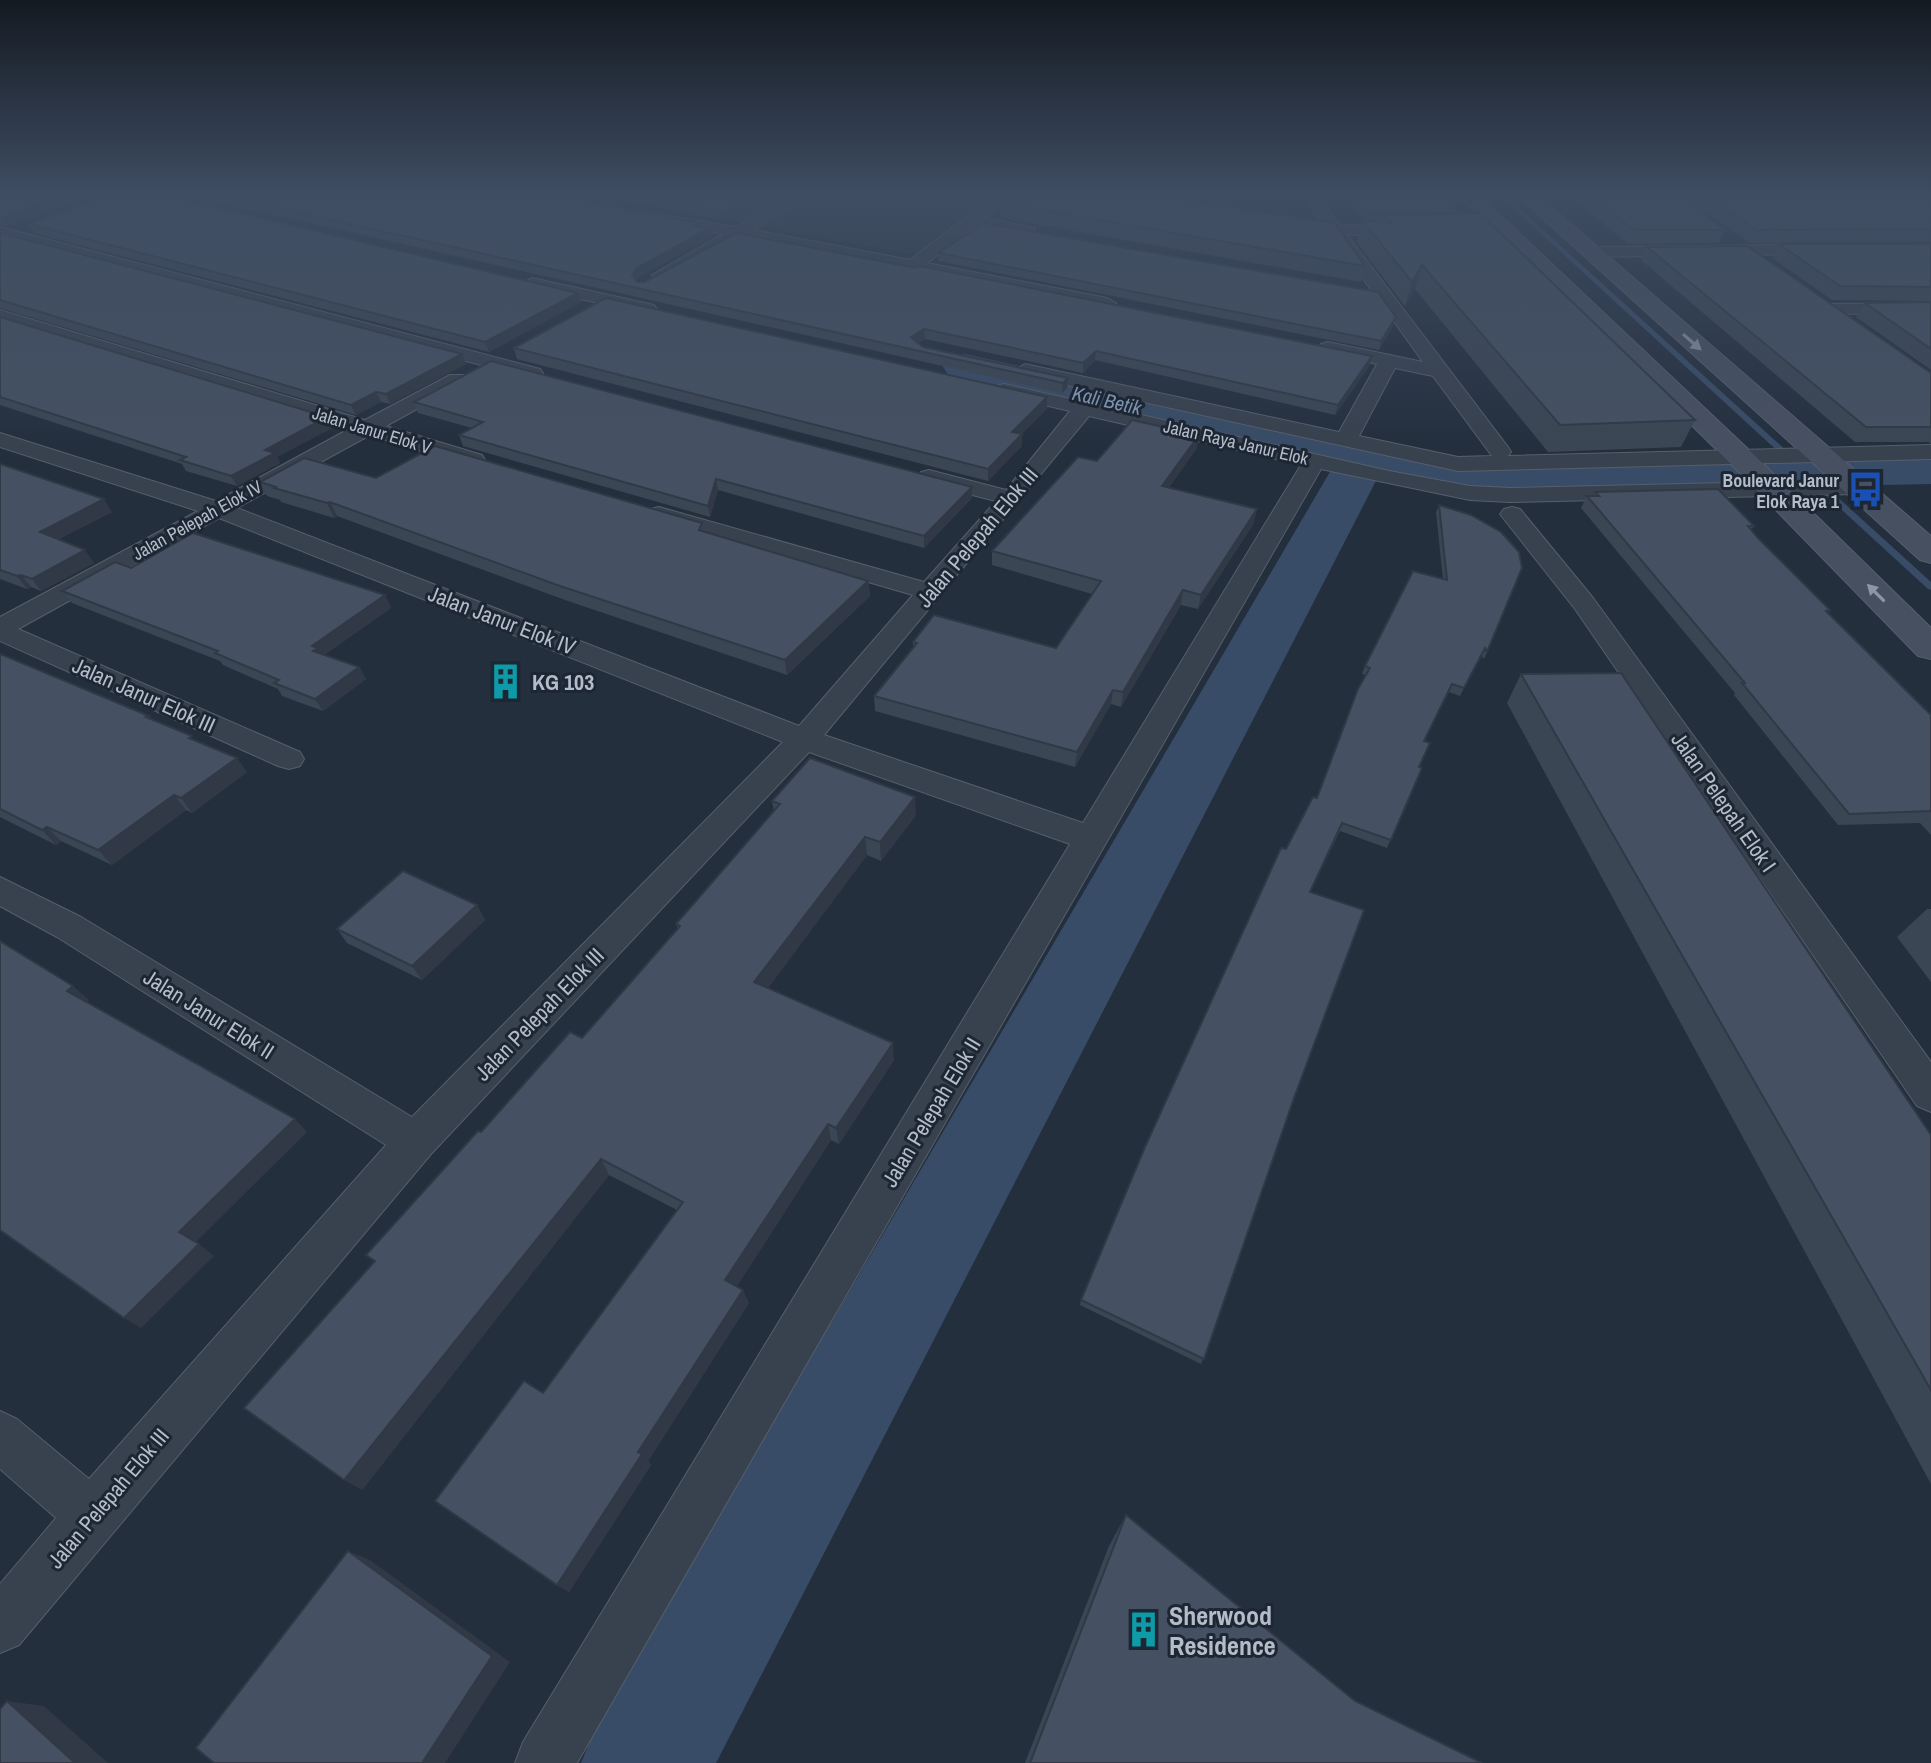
<svg xmlns="http://www.w3.org/2000/svg" width="1931" height="1763" font-family="'Archivo Narrow',sans-serif">
<rect width="100%" height="100%" fill="#242f3e"/>
<path fill="#263c3f" d="M711 197H994L916 255 681 213Z"/>
<g fill="none" stroke-linecap="round" stroke-linejoin="round">
<path fill="#394c67" fill-rule="evenodd" d="M1501 197H1507L1931 582V590L1928 589Z"/>
<path fill="#394c67" fill-rule="evenodd" d="M965 354 1423 455 1485 463 1931 454V484L1485 493 1423 485 1379 475 716 1763H581L600 1717 1334 465 949 376 943 367 949 358Z"/>
<defs>
<g id="minor">
<path d="M789 197H808L754 230 910 260 993 197H1010L985 218 1035 228V234L975 226 927 263 1107 298 1116 303 1107 308 741 237 667 279 661 280 652 275 723 234 651 219V213L736 227Z"/>
<path d="M1304 197H1319L1340 225 1412 227V233L1406 235H1347L1508 447 1511 452 1508 456 1931 445V459L1458 471 1025 376 1015 370 1025 364 1339 432 1377 364 1321 352 1318 348 1321 344 1328 342 1423 362 1331 234 1289 227V221L1323 224ZM1395 368 1433 376 1492 456 1458 457 1359 436Z"/>
<path d="M1756 200 1764 205 1761 208 1681 211 1673 206 1681 201Z"/>
<path d="M0 227 540 369 543 373 533 379 526 377 0 237Z"/>
<path d="M1823 245 1829 246 1831 250 1829 254 1589 257 1581 252 1589 247Z"/>
<path d="M532 278 654 305 657 309 648 314 526 287 523 283Z"/>
<path d="M1931 303V313L1825 314 1816 309 1825 304Z"/>
<path d="M0 310 365 420 450 375H464L467 379 464 383 386 426 482 455 485 460 482 465H466L370 435 237 508 799 726 913 595 651 519 647 514 651 509 659 507 924 582 996 501 921 482 918 477 921 472 929 470 1006 490 1070 411 997 394 994 390 997 386 1004 384 1389 471 1470 486 1510 488 1856 480 1864 482 1868 487 1864 492 1856 494 1510 502 1470 500 1321 469 577 1763H515L523 1742 1070 844 809 752 431 1154 19 1645 0 1653V1584L56 1518 0 1469V1411L17 1419 89 1479 386 1145 57 937 0 906V877L81 917 412 1117 783 742 219 518 18 629 300 752 304 759 300 766 289 769 278 766 0 641V617L198 511 0 447V433L216 501 349 429 0 322ZM1089 416 1301 465 1083 823 824 735Z"/>
<path d="M1512 507 1520 509 1593 598 1931 1062V1112L1917 1106 1575 609 1500 514 1504 509Z"/>
</g>
<g id="secondary">
<path d="M1460 197H1481L1749 450 1931 628V659L1918 656 1729 462Z"/>
<path d="M1519 197H1540L1931 536V563L1920 560Z"/>
</g>
</defs>
<use href="#minor" stroke="#565f6c" stroke-width="2"/>
<use href="#secondary" stroke="#565f6c" stroke-width="2"/>
<use href="#minor" fill="#38414e" fill-rule="evenodd"/>
<use href="#secondary" fill="#465061" fill-rule="evenodd"/>
</g>
<g fill="#3b4654">
<path d="M0 197H90L7 226 0 225Z"/>
<path d="M195 197H561L701 223V227L710 228 711 237 639 277 636 280 637 282 1372 356 1369 366 1335 415 1095 360 1083 373 925 339 918 343 923 347 1068 378 1067 388 1062 393Z"/>
<path d="M603 197H767L724 220Z"/>
<path d="M1346 197H1443L1695 420 1681 447 1548 452 1415 289 1405 306 1357 243 1362 220H1365Z"/>
<path d="M1572 197H1681L1725 230 1719 243 1628 244Z"/>
<path d="M1931 198V242L1750 243 1708 213 1714 200Z"/>
<path d="M1001 203 1365 266 1361 282 1001 218Z"/>
<path d="M29 224 578 293 581 302 489 352 34 233Z"/>
<path d="M0 233 462 354 466 364 390 404 381 402 356 415 0 308Z"/>
<path d="M1779 244H1931V301L1832 300 1772 258Z"/>
<path d="M1647 247 1931 373V444L1928 442H1855L1641 260Z"/>
<path d="M939 253 1393 326 1379 350 939 261Z"/>
<path d="M1931 302V370L1856 317 1865 303Z"/>
<path d="M0 317 327 417 332 428 277 457 280 463 237 486 186 471 182 464 0 405Z"/>
<path d="M514 348 1047 397V409L1021 434 1022 446 988 481 517 359Z"/>
<path d="M414 402 972 498 924 548 718 490 710 517 463 446 459 435 472 428 418 413Z"/>
<path d="M1197 448 1169 487 1254 523 1198 609 1181 605 1121 707 1111 704 1075 767 875 711 874 696 913 648V642L1056 648 1092 594 992 565V551L1097 461Z"/>
<path d="M0 464 112 512 59 539 94 563 41 591 31 587 27 589 0 579Z"/>
<path d="M376 478 702 523 703 531 868 581 870 596 787 675 565 600 337 516 334 518 281 502 280 500 267 496 260 482Z"/>
<path d="M1595 492 1754 526 1751 530 1757 537 1830 610 1828 613 1931 715V835L1920 823 1838 825 1734 695 1735 693 1581 508 1587 496H1593Z"/>
<path d="M1439 505 1522 568 1484 659 1481 655 1460 696 1449 692 1424 741 1419 767 1422 768 1387 848 1340 831 1310 892 1294 1098 1201 1364 1080 1305 1081 1300 1286 849 1317 798 1366 675 1362 674 1365 666 1443 579 1436 512Z"/>
<path d="M131 568 385 595 391 608 324 655 359 667 366 679 323 711 282 696 278 689 223 665 220 661 72 603 62 591Z"/>
<path d="M0 654 149 716 152 720 196 741 247 772 192 813 186 810 112 865 61 841 56 845 0 817Z"/>
<path d="M1521 674 1931 1135V1484L1507 703Z"/>
<path d="M772 801 916 815 881 861 867 855 768 988 894 1060 839 1144 831 1140 737 1286 749 1303 648 1461 651 1465 569 1592 557 1585 543 1393 677 1210 609 1175 362 1490 374 1262 366 1255 481 1132 582 1038 678 929 676 924 774 812Z"/>
<path d="M477 905 485 920 422 980 347 943 337 929Z"/>
<path d="M1927 909H1931V982L1897 937Z"/>
<path d="M1126 1515 1355 1701 1482 1763H1025L1109 1546Z"/>
</g>
<g fill="#303945">
<path d="M60 197H90L7 226 2 217Z"/>
<path d="M750 197H767L724 220 723 212Z"/>
<path d="M710 228 711 237 639 277 634 284 632 275 637 268Z"/>
<path d="M1422 265 1415 289 1405 306 1412 282Z"/>
<path d="M578 293 581 302 489 352 485 342Z"/>
<path d="M1396 317 1393 326 1379 350 1381 341Z"/>
<path d="M924 329 925 339 911 347V337Z"/>
<path d="M1096 351 1095 360 1083 373V363Z"/>
<path d="M462 354 466 364 390 404 386 394Z"/>
<path d="M1372 356 1369 366 1335 415 1338 405Z"/>
<path d="M1068 378 1067 388 1062 393 1063 383Z"/>
<path d="M376 392 381 402 356 415 351 405Z"/>
<path d="M1047 397V409L1012 444V432Z"/>
<path d="M327 417 332 428 277 457 280 463 237 486 231 476 265 450Z"/>
<path d="M1022 434V446L988 481V469Z"/>
<path d="M1199 435 1197 448 1160 500 1162 486Z"/>
<path d="M716 479 718 490 710 517 708 506Z"/>
<path d="M972 487V498L924 548V536Z"/>
<path d="M104 499 112 512 49 544 40 532Z"/>
<path d="M330 502 337 516 334 518 327 503Z"/>
<path d="M1257 509 1254 523 1198 609 1201 595Z"/>
<path d="M85 550 94 563 41 591 32 579Z"/>
<path d="M21 575 31 587 27 589 17 576Z"/>
<path d="M868 581 870 596 787 675 785 660Z"/>
<path d="M1183 590 1181 605 1121 707 1123 692Z"/>
<path d="M385 595 391 608 322 656 313 651 312 646Z"/>
<path d="M359 667 366 679 323 711 315 699Z"/>
<path d="M1113 690 1111 704 1075 767 1077 752Z"/>
<path d="M237 758 247 772 192 813 181 798Z"/>
<path d="M174 795 186 810 112 865 98 850Z"/>
<path d="M915 797 916 815 881 861 880 842Z"/>
<path d="M47 827 61 841 56 845 42 830Z"/>
<path d="M865 837 867 855 759 1000 754 982Z"/>
<path d="M477 905 485 920 422 980 412 966Z"/>
<path d="M73 986 89 1000 83 1005 67 991Z"/>
<path d="M893 1043 894 1060 839 1144 836 1128Z"/>
<path d="M295 1119 307 1132 195 1243 179 1232Z"/>
<path d="M828 1124 831 1140 732 1294 725 1280Z"/>
<path d="M601 1159 609 1175 362 1490 344 1480Z"/>
<path d="M199 1244 214 1256 141 1328 124 1318Z"/>
<path d="M743 1290 749 1303 648 1461 651 1465 569 1592 557 1585 638 1452Z"/>
<path d="M348 1551 370 1560 510 1662 445 1763H422Z"/>
<path d="M7 1701 44 1706 108 1763H75Z"/>
</g>
<g fill="#455162" stroke="#303945" stroke-width="2">
<path d="M0 197H60L2 217H0Z"/>
<path d="M103 197H171L578 293 485 342 29 224Z"/>
<path d="M229 197H561L701 223 695 226 710 228 637 268 632 275 637 282H645L736 233 916 268 920 266 1372 356 1338 405 1096 351 1083 363 924 329 911 337 923 347 1068 378 1063 383Z"/>
<path d="M647 197H750L723 212Z"/>
<path d="M1010 197H1161L1334 223 1365 266 1001 203Z"/>
<path d="M1353 197H1443L1460 213 1368 215Z"/>
<path d="M1593 197H1681L1725 230H1634Z"/>
<path d="M1931 198V229L1757 230 1714 200Z"/>
<path d="M1480 213 1695 420 1560 425 1422 265 1412 282 1362 220 1393 224 1384 215Z"/>
<path d="M983 223 1378 292 1396 317 1381 341 939 253Z"/>
<path d="M0 233 462 354 386 394 376 392 351 405 0 300Z"/>
<path d="M1779 244H1931V287L1840 286Z"/>
<path d="M1747 246 1931 373V427H1866L1647 247Z"/>
<path d="M606 298 1047 397 1012 432 1022 434 988 469 514 348Z"/>
<path d="M1931 302V349L1865 303Z"/>
<path d="M0 317 327 417 265 450 275 453 231 476 180 460 186 457 0 397Z"/>
<path d="M491 361 972 487 924 536 716 479 708 506 459 435 483 422 414 402Z"/>
<path d="M1132 420 1199 435 1162 486 1257 509 1201 595 1183 590 1123 692 1113 690 1077 752 874 696 917 643 913 642 934 615 1056 648 1101 581 992 551 1078 457 1097 461Z"/>
<path d="M435 446 702 523 699 530 868 581 785 660 560 586 330 502 327 503 274 488 276 487 260 482 304 458 376 478Z"/>
<path d="M0 464 104 499 40 532 85 550 32 579 21 575 17 576 0 570Z"/>
<path d="M1718 489 1754 526H1748L1757 537 1830 610 1826 611 1931 715V811L1849 814 1742 683H1745L1587 496H1599L1595 492Z"/>
<path d="M1439 505 1471 515 1501 532 1519 552 1522 568 1487 652 1485 648 1464 688 1452 684 1424 741 1430 743 1419 767 1422 768 1391 840 1342 823 1310 892 1364 910 1294 1098 1204 1359 1081 1300 1145 1147 1281 848 1286 849 1313 797 1317 798 1358 689 1370 668 1365 666 1413 571 1447 580Z"/>
<path d="M193 533 385 595 312 646 318 648 313 651 359 667 315 699 274 683 279 680 215 653 218 651 62 591 115 562 131 568Z"/>
<path d="M0 654 149 716 146 717 192 736 189 738 237 758 181 798 174 795 98 850 47 827 42 830 0 809Z"/>
<path d="M1621 673 1931 1135V1390L1521 674Z"/>
<path d="M810 758 915 797 880 842 865 837 754 982 893 1043 836 1128 828 1124 725 1280 743 1290 638 1452 642 1454 557 1585 435 1501 524 1381 543 1393 683 1202 601 1159 344 1480 244 1408 375 1261 366 1255 478 1131 481 1132 570 1032 582 1038 680 926 676 924 780 804 772 801Z"/>
<path d="M403 871 477 905 412 966 337 929Z"/>
<path d="M0 941 73 986 67 991 295 1119 179 1232 199 1244 124 1318 0 1230Z"/>
<path d="M1126 1515 1355 1701 1482 1763H1030Z"/>
<path d="M348 1551 492 1656 422 1763H214L196 1748Z"/>
<path d="M7 1701 75 1763H0V1709Z"/>
</g>
<defs><path id="oneway-solid" d="M-6-.8H1V-3.2L6.5 0L1 3.2V.8H-6Z" transform="scale(2)"/></defs>
<g fill="#8e96a5">
<use href="#oneway-solid" transform="translate(1692 342) rotate(41)"/>
<use href="#oneway-solid" transform="translate(1876 593) rotate(-135)"/>
</g>
<linearGradient id="sky" x2="0" y2="1"><stop stop-color="#141a22"/><stop offset="0.44" stop-color="#3f4d63"/><stop offset="1" stop-color="#3f4d63" stop-opacity="0"/></linearGradient>
<rect width="1931" height="444" fill="url(#sky)"/>
<defs>
<symbol id="bus-bare" viewBox="-9 -9 18 18"><path d="M-5-6H5V4H4V6H2V4H-2V6H-4V4H-5ZM-3.5-4V0h7V-4ZM-3.5 1.2v1.5H-2V1.2ZM2 1.2v1.5H3.5V1.2Z" fill="#1a4fb4" stroke="#1d2633" stroke-width="2.5" paint-order="stroke"/></symbol>
<symbol id="building-bare" viewBox="-9 -9 18 18"><path d="M-4-6H4V6H1V3H-1V6H-4ZM-2.5-4.3h1.7v1.8h-1.7ZM.8-4.3h1.7v1.8H.8ZM-2.5-1h1.7V.8h-1.7ZM.8-1h1.7V.8H.8Z" fill="#0f9aa8" stroke="#1d2633" stroke-width="2.5" paint-order="stroke"/></symbol>
</defs>
<g fill-rule="evenodd">
<use href="#bus-bare" x="1840" y="464" width="51" height="51"/>
<use href="#building-bare" x="480" y="656" width="51" height="51"/>
<use href="#building-bare" x="1118" y="1604" width="51" height="51"/>
</g>
<g text-anchor="middle" dominant-baseline="central" stroke-width="6" stroke-linejoin="round" paint-order="stroke">
<g font-size="18" fill="#b4bcc9" stroke="#1d2633">
<text transform="translate(372 430) rotate(17)">Jalan Janur Elok V</text>
<text transform="translate(1236 442) rotate(13)">Jalan Raya Janur Elok</text>
<text transform="translate(197 520) rotate(-29)">Jalan Pelepah Elok IV</text>
</g>
<g font-size="18" font-weight="bold" fill="#b4bcc9" stroke="#1d2633" text-anchor="end">
<text x="1839" y="480">Boulevard Janur<tspan x="1839" dy="21">Elok Raya 1</tspan></text>
</g>
<g font-size="20" font-style="italic" fill="#7c92b1" stroke="#1d2633">
<text transform="translate(1107 400) rotate(13)">Kali Betik</text>
</g>
<g font-size="22" fill="#b4bcc9" stroke="#1d2633">
<text transform="translate(977 537) rotate(-50)">Jalan Pelepah Elok III</text>
<text transform="translate(502 620) rotate(21)">Jalan Janur Elok IV</text>
<text transform="translate(144 695) rotate(24)">Jalan Janur Elok III</text>
<text transform="translate(1724 802) rotate(55)">Jalan Pelepah Elok I</text>
<text transform="translate(209 1014) rotate(32)">Jalan Janur Elok II</text>
<text transform="translate(539 1014) rotate(-46)">Jalan Pelepah Elok III</text>
<text transform="translate(931 1112) rotate(-59)">Jalan Pelepah Elok II</text>
<text transform="translate(108 1498) rotate(-50)">Jalan Pelepah Elok III</text>
</g>
<g font-size="22" font-weight="bold" fill="#b4bcc9" stroke="#1d2633" text-anchor="start">
<text x="532" y="682">KG 103</text>
</g>
<g font-size="26" font-weight="bold" fill="#b4bcc9" stroke="#1d2633" text-anchor="start">
<text x="1169" y="1615">Sherwood<tspan x="1169" dy="30">Residence</tspan></text>
</g>
</g>
</svg>
